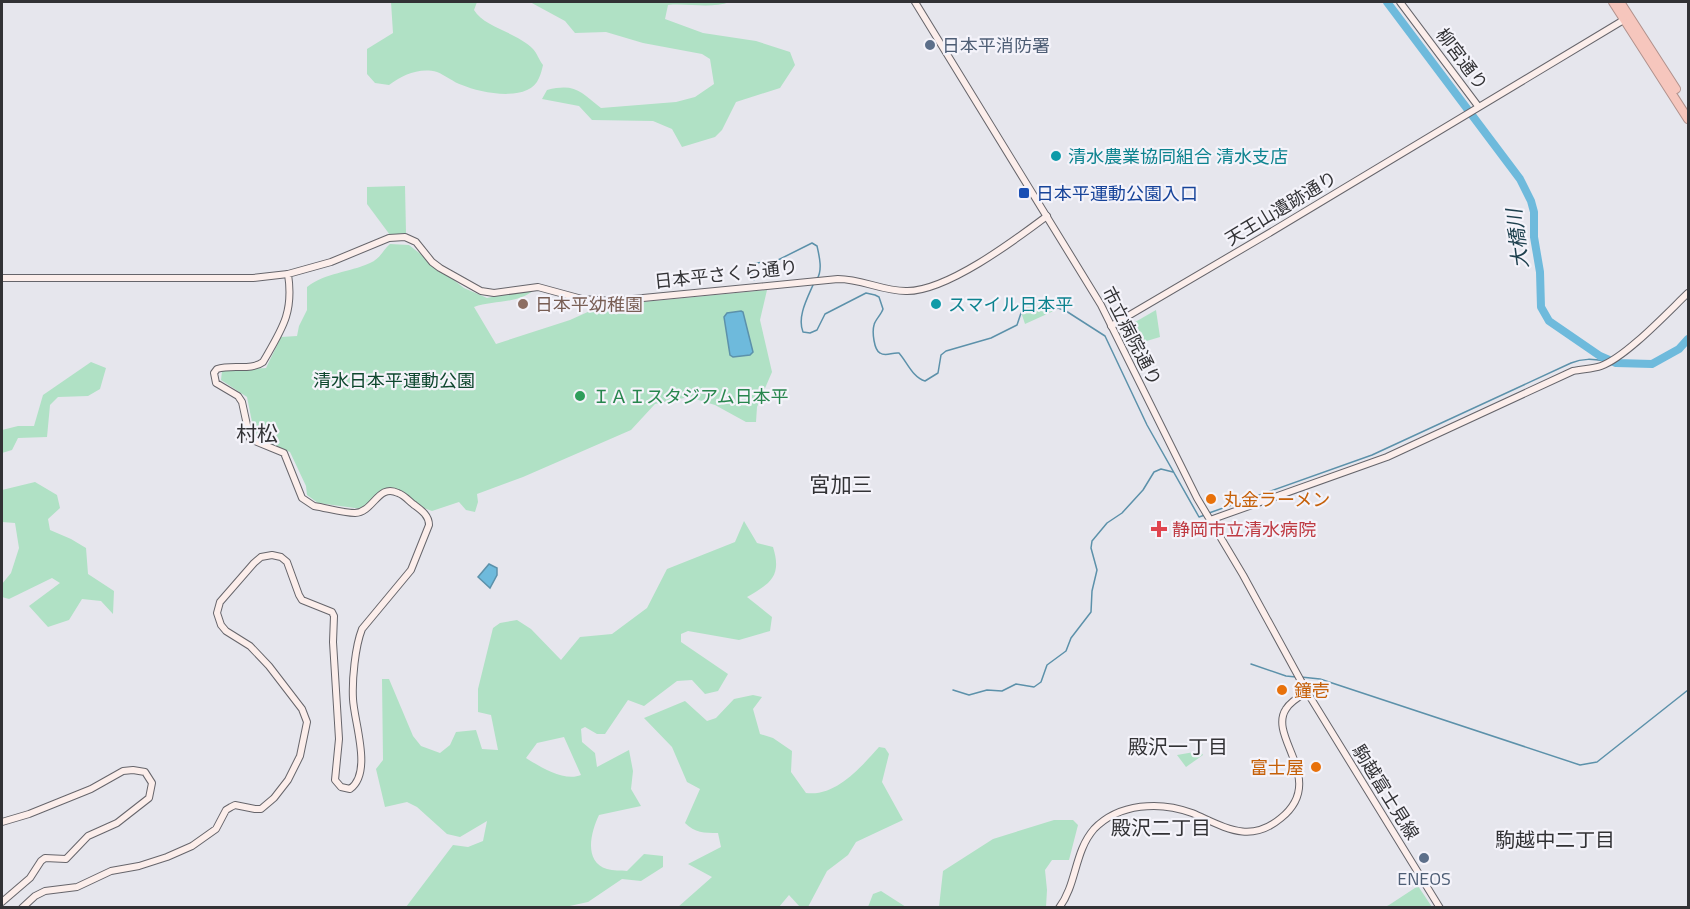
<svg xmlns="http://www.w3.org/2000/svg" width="1690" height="909" font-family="'Titillium Web','Noto Sans JP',sans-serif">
<rect width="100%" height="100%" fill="#e6e6ed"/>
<g fill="#b0e1c5" fill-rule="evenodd">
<path d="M391 2H477L474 10C485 28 517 32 533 49 537 53 539 60 543 65 542 69 541 74 539 78 529 103 481 93 462 85 453 82 445 75 437 72 420 67 402 75 389 85L375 83 367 74V49L393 33Z"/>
<path d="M530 2H730C710 9 689 3 668 5L665 19 703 33 756 41 790 52 795 65 780 88 736 102 722 130 715 137 682 147 672 129 653 121 592 120 579 106 542 99 547 90C576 83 580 92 601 108L676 102 695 97 714 84 710 59 702 54 643 43 606 32 575 33 565 21Z"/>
<path d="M405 186 406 233 390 235 367 204V187Z"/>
<path d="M390 244 409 245 464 288 487 298 530 288 534 290C518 304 493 300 474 307L496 344 570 320 601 306 767 290 760 320 772 372 757 407 756 422H746L715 405 689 397 655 404 631 430 523 477 477 494 478 502 475 512 466 510 459 502 432 511 421 507 396 489 382 491 362 509 318 503 307 495 306 486 290 452 255 437 247 397 221 380 222 371 266 368 281 337 297 336 299 326 307 310V287C327 272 348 273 370 263 380 259 383 250 390 244Z"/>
<path d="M1034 305 1058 309 1025 324 1021 312 1026 307Z"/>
<path d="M1156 310 1160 337 1130 346 1123 329Z"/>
<path d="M91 362 106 368 100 389 88 396 58 397 50 405 47 437 18 438 12 450 2 453V430L18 426H34L43 395Z"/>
<path d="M35 482 57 495 60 508 48 519 50 530 71 539 86 548 88 574 114 591 113 614 101 601 82 599 69 620 48 627 29 606 60 583 52 578 9 599 2 597V584L11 573 19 548 15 523 2 522V490Z"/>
<path d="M744 521 757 543 773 547C782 576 771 583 747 597L772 617 770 631 739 640 688 631 681 634V642L728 674 718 691 705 694 692 680 677 681 644 706 628 700 605 734H597L585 727 581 729 582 742 595 753 597 767 629 750 633 771 631 789 641 806 599 815C591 832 583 861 607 869 613 871 621 870 627 871L644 854 663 856V867L641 881 622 879 588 902 565 907H406L453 845 468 847 483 841 487 821 460 837 447 834 417 807 407 802 385 807 376 769 383 760 382 679H389L413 736 421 746 440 753 450 745 456 732 476 730 482 749 498 750 491 715 478 712V689L493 628 500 623 517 620 531 629 561 660 580 637 612 634 647 608 667 569 735 542ZM564 737 581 775C565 782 540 767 526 758L537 743Z"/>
<path d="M753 695 762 697 753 709 760 734 773 738 792 751 791 772 806 793C836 797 861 767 879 747L885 748 889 754 882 782 903 820 856 842 848 855 827 871 808 907H800L789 895 779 907H678L712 877 688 864 721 847 718 833C704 833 695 833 685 823L700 789 687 782 672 747 644 718 685 701 707 721 716 718 734 699Z"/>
<path d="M1200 751 1203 755 1186 767 1177 755Z"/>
<path d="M1054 820H1073L1078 825 1069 860H1052L1045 870 1047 890 1046 907H939L943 871 993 839Z"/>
<path d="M1418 886 1432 907H1385L1389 905Z"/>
<path d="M881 891 906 907H868L873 894Z"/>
</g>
<g fill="#6ebadc" stroke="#5c91aa" stroke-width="1.5">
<path d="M741 311 743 312 753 352 750 355 733 357 730 355 724 317 727 313Z"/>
<path d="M489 564 497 568V575L490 588 478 577Z"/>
</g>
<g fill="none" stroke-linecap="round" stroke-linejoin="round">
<g stroke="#5c91aa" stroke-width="1.5">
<path d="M754 280 749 267V264L778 260 812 243 817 246C819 255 823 270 817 279"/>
<path d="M813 285C807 299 797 317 803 332L810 333 817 330 825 314 866 293 875 295 879 297 883 309C881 315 875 320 874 325 872 332 874 350 880 353 886 357 892 352 899 353 907 362 913 378 925 381L938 373 941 355 946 351 991 338 1017 325 1024 304 1039 301 1066 311 1105 336 1147 425 1199 517 1205 515"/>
<path d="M1209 513 1372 455 1571 363C1583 358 1593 359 1605 361"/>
<path d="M1251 664 1286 676 1296 677"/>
<path d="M1301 677 1320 679 1580 765 1597 762 1688 690"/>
<path d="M953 690 969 695 987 690 1002 691 1016 684 1034 687 1041 682 1047 665 1066 651 1071 638 1091 612 1092 591 1097 570 1091 548 1092 541 1107 523 1122 513 1143 490 1154 472 1161 469 1173 472"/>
</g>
<path stroke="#6ebadc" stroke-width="8" d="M1387 2 1520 179 1531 201 1534 212V237L1540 272 1541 307 1549 321 1600 356 1616 363 1652 364 1679 349 1688 339"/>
<defs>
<g id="secondary">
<path d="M915 2 1101 305 1197 498 1243 575 1307 692 1440 908"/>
<path d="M1400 2 1478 106"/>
<path d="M2 278H253L288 274"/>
<path d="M1111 326 1271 232 1627 18"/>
<path d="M1210 520 1387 457 1573 371C1582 369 1593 369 1601 366 1626 357 1668 312 1688 293"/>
<path d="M2 822 29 814 91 789 123 771 133 770 145 772 152 783 149 798 117 823 88 836 66 859 45 858 41 861 30 878 2 902"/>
<path d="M22 908 35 896 45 891 77 887 111 871 139 866 167 857 192 846 216 829 226 810 231 807 235 805 255 809H261L274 798 288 780 300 756 307 722 302 709 269 666 250 646 226 631 221 625 217 613 220 602 254 563 261 557 272 555 281 557 287 562 299 595 302 600 332 612 334 616 333 642 339 739 335 780 341 787 350 789C373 773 354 722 353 699 352 680 355 647 362 629L411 570 429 525C429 515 421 510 413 504 408 500 404 495 398 493 378 483 374 512 355 513 342 513 327 508 314 506L302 498 284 453 250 439 242 402 238 396 216 383 214 373 217 369C232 364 251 371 263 362 282 329 294 313 288 274L331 262 389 238 405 237 416 242 432 262 440 268 481 291 494 293 538 287 582 299 612 301 838 279C862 279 882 291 906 291 946 292 1015 240 1047 216"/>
<path d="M1059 908C1077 884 1074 852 1094 829 1119 803 1160 801 1192 813 1223 826 1249 845 1281 818 1328 780 1267 737 1286 709 1290 702 1300 696 1307 692"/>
</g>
<g id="highway">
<path d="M1613 2 1688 119"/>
<path d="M1620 2 1676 89"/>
</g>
</defs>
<use href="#secondary" stroke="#66656b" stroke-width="8"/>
<use href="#highway" stroke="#b1928d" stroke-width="10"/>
<use href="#secondary" stroke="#fceeeb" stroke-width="6"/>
<use href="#highway" stroke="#f6c6bd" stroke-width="8"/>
</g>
<g fill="#5c6f8a" stroke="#f4f3fa" stroke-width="2">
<circle cx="930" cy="45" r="6"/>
<circle cx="1424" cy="858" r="6"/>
</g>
<g fill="#0f9aa8" stroke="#f4f3fa" stroke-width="2">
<circle cx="1056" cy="156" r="6"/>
<circle cx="936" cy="304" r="6"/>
</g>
<rect fill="#1a4fb4" stroke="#f4f3fa" stroke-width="2" x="1018" y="187" width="12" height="12" rx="3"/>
<circle fill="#8d6e63" stroke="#f4f3fa" stroke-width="2" cx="523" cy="304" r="6"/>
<circle fill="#2e9e5b" stroke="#f4f3fa" stroke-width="2" cx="580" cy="396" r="6"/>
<g fill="#e8710a" stroke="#f4f3fa" stroke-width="2">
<circle cx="1211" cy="499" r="6"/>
<circle cx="1282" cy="690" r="6"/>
<circle cx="1316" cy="767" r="6"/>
</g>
<path fill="#e0444e" stroke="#f4f3fa" stroke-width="2" d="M1156 520h6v6h6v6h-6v6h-6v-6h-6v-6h6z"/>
<g text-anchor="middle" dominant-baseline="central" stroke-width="4.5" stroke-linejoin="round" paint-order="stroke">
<g font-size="18" fill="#4e5e75" stroke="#f4f3fa" text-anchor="start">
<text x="942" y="45">日本平消防署</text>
<text x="1424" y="878" text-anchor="middle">ENEOS</text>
</g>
<g font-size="18" fill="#323235" stroke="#f4f3fa">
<text transform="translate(1462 59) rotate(53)">柳宮通り</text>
<text transform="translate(1281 208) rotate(-31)">天王山遺跡通り</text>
<text transform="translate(726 274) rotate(-6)">日本平さくら通り</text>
<text transform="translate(1132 336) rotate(63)">市立病院通り</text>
<text transform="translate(1386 792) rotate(58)">駒越富士見線</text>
</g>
<g font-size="18" fill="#0d838f" stroke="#f4f3fa" text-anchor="start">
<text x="1068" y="156">清水農業協同組合 清水支店</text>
<text x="948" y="304">スマイル日本平</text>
</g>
<g font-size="18" fill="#164399" stroke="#f4f3fa" text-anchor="start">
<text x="1036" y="193">日本平運動公園入口</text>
</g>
<g font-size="18" fill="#785e54" stroke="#f4f3fa" text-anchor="start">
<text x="535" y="304">日本平幼稚園</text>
</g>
<g font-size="18" fill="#0e472e" stroke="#f4f3fa">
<text x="394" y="380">清水日本平運動公園</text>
</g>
<g font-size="18" fill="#27864d" stroke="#f4f3fa" text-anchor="start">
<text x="592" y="396">ＩＡＩスタジアム日本平</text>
</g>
<g font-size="18" fill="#c56008" stroke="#f4f3fa" text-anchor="start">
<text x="1223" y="499">丸金ラーメン</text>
<text x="1294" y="690">鐘壱</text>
<text x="1304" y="767" text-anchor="end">富士屋</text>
</g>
<g font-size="18" fill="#be3a42" stroke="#f4f3fa" text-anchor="start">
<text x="1172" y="529">静岡市立清水病院</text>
</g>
<g font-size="20" font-style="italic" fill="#1c3f4d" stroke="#f4f3fa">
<text transform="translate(1517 239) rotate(-97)">大橋川</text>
</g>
<g font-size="20" fill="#323235" stroke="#f4f3fa">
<text x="1178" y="746">殿沢一丁目</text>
<text x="1161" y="827">殿沢二丁目</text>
<text x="1555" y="839">駒越中二丁目</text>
</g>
<g font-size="21" fill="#323235" stroke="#f4f3fa">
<text x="257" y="433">村松</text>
<text x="841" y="484">宮加三</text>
</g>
</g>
<rect width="1690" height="909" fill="none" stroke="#323235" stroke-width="6"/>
</svg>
